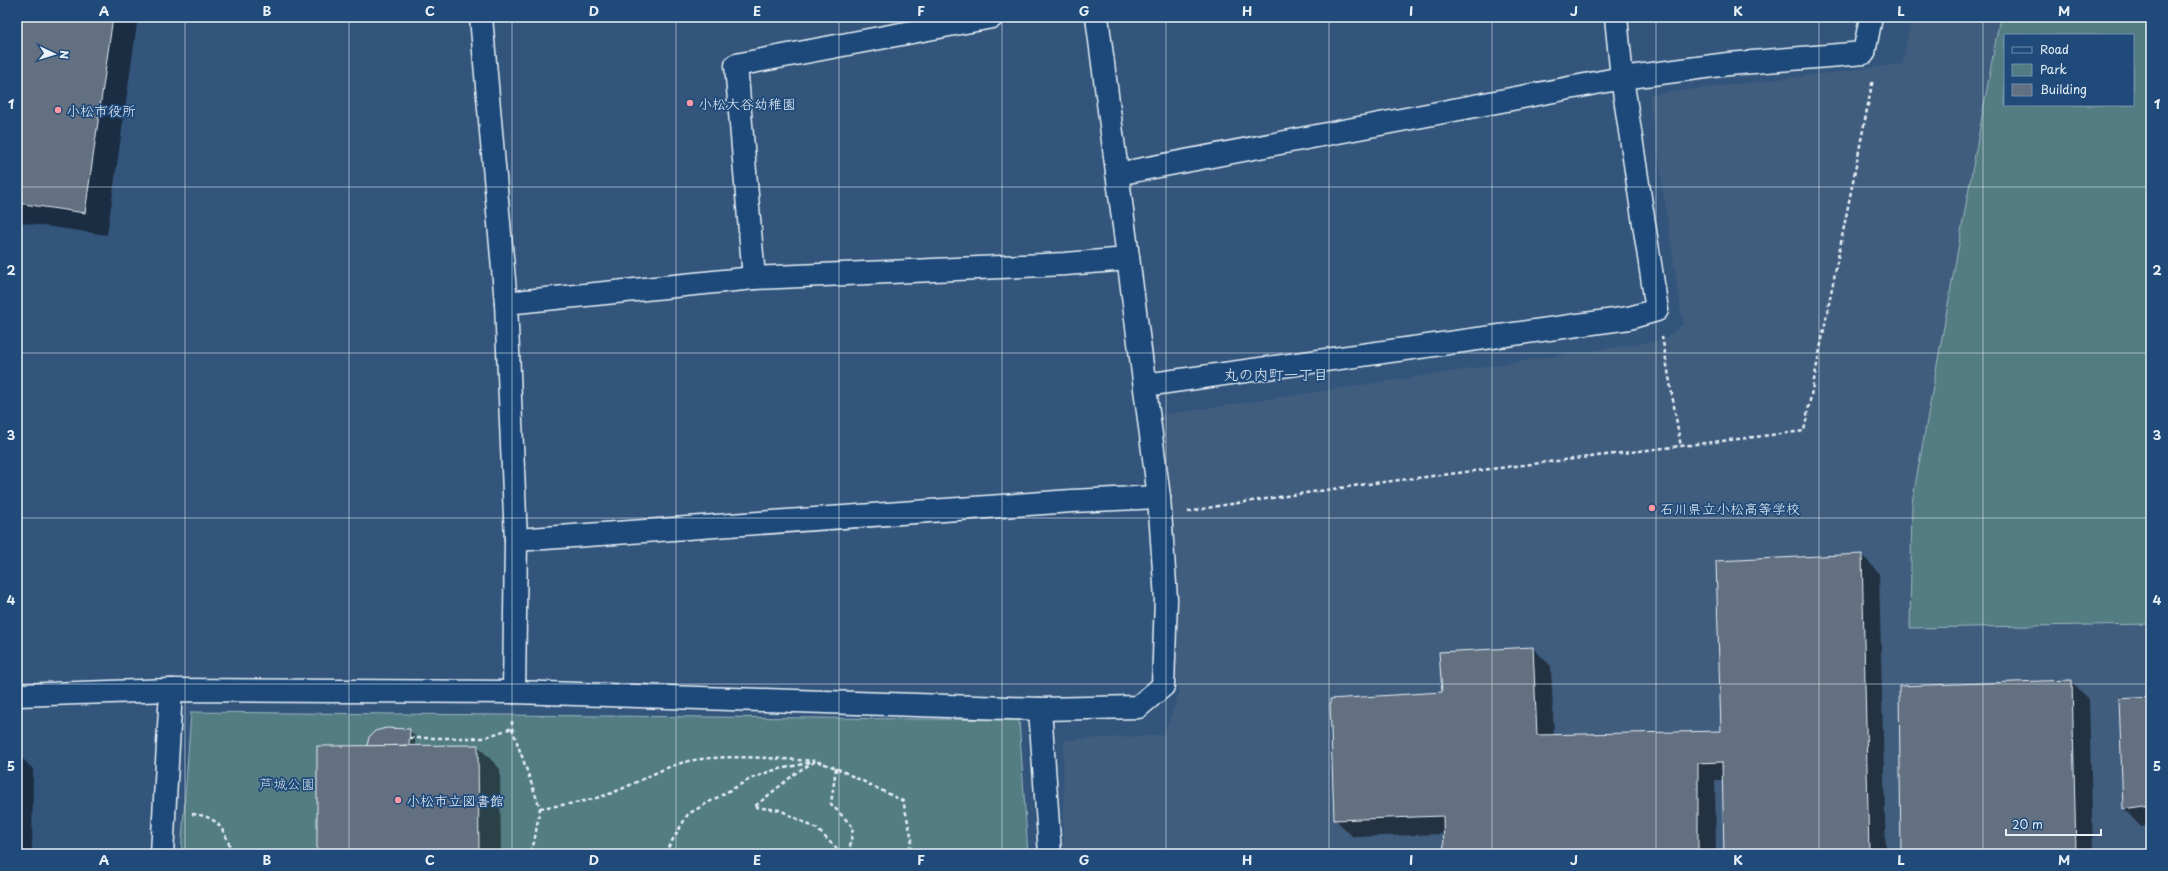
<svg xmlns="http://www.w3.org/2000/svg" width="2168" height="871" font-family="'Playpen Sans','Klee One',sans-serif">
<rect width="100%" height="100%" fill="#33557c"/>
<filter id="ink" filterUnits="userSpaceOnUse"><feTurbulence type="fractalNoise" baseFrequency=".025" numOctaves="2"/><feDisplacementMap in="SourceGraphic" scale="8" xChannelSelector="R" yChannelSelector="G"/><feConvolveMatrix kernelMatrix="1 2 1 2 8 2 1 2 1" color-interpolation-filters="sRGB"/></filter>
<g filter="url(#ink)">
<path fill="#415d7e" fill-rule="evenodd" d="M1911 17H2151V854H1063L1064 740 1164 735 1179 694 1141 418 1663 340 1683 324 1649 95 1902 64ZM2005 35H2133V105H2005Z"/>
<g fill="#527c83" stroke="#9db6be" fill-rule="evenodd">
<path d="M2000 17H2151V624L1910 628 1912 503ZM2005 35H2133V105H2005Z"/>
<path d="M191 712 1019 720 1028 854H181Z"/>
</g>
<g fill="#0007">
<path d="M17 17H138L107 235 17 222Z"/>
<path d="M1862 555 1879 573 1886 854H1725L1724 780H1715L1716 854H1445V834L1353 837 1335 819 1443 693 1440 653 1533 648 1551 666 1554 736 1722 732Z"/>
<path d="M2071 681 2089 699 2093 854H1902Z"/>
<path d="M2151 698V825L2141 827 2124 809Z"/>
<path d="M409 730 415 736V746H478L500 769 501 854H318L369 747Z"/>
<path d="M17 753 33 769 32 854H17Z"/>
</g>
<g fill="#627081" stroke="#e8f1f8">
<path d="M17 17H113L85 213 17 203Z"/>
<path d="M1862 554 1869 854H1724L1722 762 1698 763V854H1444L1443 816 1334 820 1330 699 1442 692 1439 652 1533 647 1537 735 1721 731 1716 561Z"/>
<path d="M2072 680 2076 854H1901L1899 686Z"/>
<path d="M2151 697V805L2123 809 2119 699Z"/>
<path d="M386 728 410 729 409 745 367 746 369 737 375 731Z"/>
<path d="M478 745 479 854H317V746Z"/>
</g>
<g fill="none" stroke-linecap="round" stroke-linejoin="round">
<defs>
<g id="minor">
<path d="M1117 174 1622 78 1728 64 1864 53 1871 17"/>
<path d="M754 278 736 65 992 17"/>
<path d="M506 303 754 278 1065 264 1128 259"/>
<path d="M1145 385 1629 318 1657 310 1622 78 1616 17"/>
<path d="M516 540 1072 501 1159 497"/>
<path d="M514 692 1040 709 1138 707 1163 686 1166 599 1159 497 1097 17"/>
<path d="M1040 709 1050 854"/>
<path d="M162 854 171 690"/>
</g>
<path id="tertiary" d="M17 695 171 690 514 692 516 540 506 303 481 17"/>
</defs>
<use href="#minor" stroke="#e8f1f8" stroke-width="25"/>
<use href="#tertiary" stroke="#e8f1f8" stroke-width="25"/>
<g stroke="#e8f1f8" stroke-width="2.5" stroke-dasharray="4 3" stroke-linecap="butt">
<path d="M1662 336 1681 447"/>
<path d="M1188 512 1218 506 1367 484 1804 431 1873 79"/>
<path d="M512 721V728L540 808 534 843 528 854"/>
<path d="M410 738H483L512 728"/>
<path d="M836 768 831 804 853 827 849 854"/>
<path d="M540 808C563 805 587 802 609 794 637 784 664 765 694 760 734 754 776 759 816 761"/>
<path d="M192 814C220 816 224 831 233 854"/>
<path d="M666 854V851L688 814 750 779 771 771 812 762"/>
<path d="M842 854 817 829 780 810 754 807 797 772 816 761 836 768 903 801 912 839 908 854"/>
</g>
<use href="#minor" stroke="#1f4a7a" stroke-width="22"/>
<use href="#tertiary" stroke="#1f4a7a" stroke-width="22"/>
</g>
</g>
<path fill="none" stroke="#e8f1f8" stroke-width="1" stroke-opacity="0.55" d="M185 17V854M349 17V854M512 17V854M676 17V854M839 17V854M1002 17V854M1166 17V854M1329 17V854M1492 17V854M1656 17V854M1819 17V854M1983 17V854M17 187H2151M17 353H2151M17 518H2151M17 684H2151"/>
<g fill="#ff9aa2" stroke="#1f4a7a" stroke-width="1.5">
<circle cx="690" cy="103" r="4"/>
<circle cx="58" cy="110" r="4"/>
<circle cx="1652" cy="508" r="4"/>
<circle cx="398" cy="800" r="4"/>
</g>
<g text-anchor="middle" dominant-baseline="central" stroke-width="3.5" stroke-linejoin="round" paint-order="stroke">
<g font-size="14" fill="#e8f1f8" stroke="#1f4a7a" text-anchor="start">
<text x="698" y="103">小松大谷幼稚園</text>
<text x="66" y="110">小松市役所</text>
<text x="1660" y="508">石川県立小松高等学校</text>
<text x="406" y="800">小松市立図書館</text>
</g>
<g font-size="14" fill="#d2dfe6" stroke="#1f4a7a">
<text x="287" y="783">芦城公園</text>
</g>
<g font-size="15" fill="#e8f1f8" stroke="#1f4a7a">
<text x="1276" y="373">丸の内町一丁目</text>
</g>
</g>
<rect width="2168" height="871" fill="none" stroke="#1f4a7a" stroke-width="44"/>
<rect x="2004" y="34" width="130" height="72" fill="#1f4a7a" stroke="#6f8dac"/>
<rect x="2012" y="47" width="20" height="6" fill="#1f4a7a" stroke="#6f8dac"/>
<text x="2040" y="54" font-size="12" fill="#e8f1f8">Road</text>
<rect x="2012" y="64" width="20" height="12" fill="#527c83" stroke="#6f8dac"/>
<text x="2040" y="74" font-size="12" fill="#e8f1f8">Park</text>
<rect x="2012" y="84" width="20" height="12" fill="#627081" stroke="#6f8dac"/>
<text x="2040" y="94" font-size="12" fill="#e8f1f8">Building</text>
<g transform="translate(54 54) rotate(94)" stroke="#1f4a7a" stroke-width="3" paint-order="stroke">
<path d="M0-3L7 15L0 10L-7 15Z" fill="#e8f1f8"/>
<text y="-6" font-size="11" font-weight="bold" text-anchor="middle" fill="#e8f1f8">N</text>
</g>
<path d="M2006 829v6h95v-6" fill="none" stroke="#e8f1f8" stroke-width="2"/>
<text x="2012" y="829" font-size="12" fill="#e8f1f8" stroke="#1f4a7a" stroke-width="3" paint-order="stroke">20 m</text>
<rect x="22" y="22" width="2124" height="827" fill="none" stroke="#e8f1f8" stroke-width="1.5"/>
<g font-size="13" text-anchor="middle" font-weight="bold" fill="#e8f1f8">
<text x="104" y="16">A</text>
<text x="267" y="16">B</text>
<text x="430" y="16">C</text>
<text x="594" y="16">D</text>
<text x="757" y="16">E</text>
<text x="921" y="16">F</text>
<text x="1084" y="16">G</text>
<text x="1247" y="16">H</text>
<text x="1411" y="16">I</text>
<text x="1574" y="16">J</text>
<text x="1738" y="16">K</text>
<text x="1901" y="16">L</text>
<text x="2064" y="16">M</text>
<text x="11" y="109">1</text>
<text x="2157" y="109">1</text>
<text x="11" y="275">2</text>
<text x="2157" y="275">2</text>
<text x="11" y="440">3</text>
<text x="2157" y="440">3</text>
<text x="11" y="605">4</text>
<text x="2157" y="605">4</text>
<text x="11" y="771">5</text>
<text x="2157" y="771">5</text>
<text x="104" y="865">A</text>
<text x="267" y="865">B</text>
<text x="430" y="865">C</text>
<text x="594" y="865">D</text>
<text x="757" y="865">E</text>
<text x="921" y="865">F</text>
<text x="1084" y="865">G</text>
<text x="1247" y="865">H</text>
<text x="1411" y="865">I</text>
<text x="1574" y="865">J</text>
<text x="1738" y="865">K</text>
<text x="1901" y="865">L</text>
<text x="2064" y="865">M</text>
</g>
</svg>
